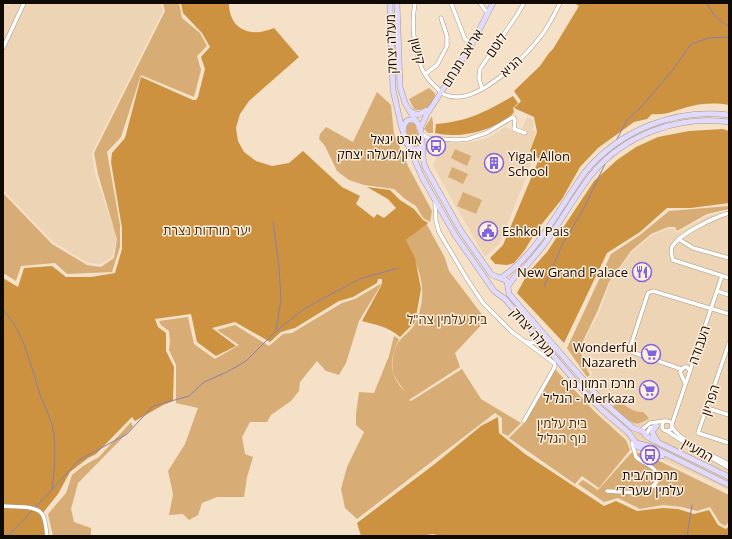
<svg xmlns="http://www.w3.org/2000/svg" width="732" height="539" font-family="'Open Sans','Noto Sans Hebrew',sans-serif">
<rect width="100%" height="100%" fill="#f4e1c8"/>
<g fill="#ecd4b5">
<path d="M3 3 9 6 10 3H160L163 11 92 153 95 174 117 237 112 257 101 264 88 263 53 242 3 190Z"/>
<path d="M527 117 534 120 533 130 536 132 529 153 534 157 500 243 485 257 433 166 442 142 465 143 477 141 490 137 505 127 520 133Z"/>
<path d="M729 211V490L633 446 625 436 590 404 579 387 592 375 586 362 582 352 584 341 599 313 610 282 632 252 652 235 668 229H674L677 233 708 216Z"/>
</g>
<g fill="#d8ac75">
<path d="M163 3H179L182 18 200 33 207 46 197 56 201 70 194 97 141 75 121 137 107 152 120 225V247L112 272 67 274 55 263 21 266 16 281 3 273V193L52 244 87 265 101 267 114 258 117 239 98 174 94 153 165 11Z"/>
<path d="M429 88 435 93C435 104 424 113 414 109L409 99Z"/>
<path d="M377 92 391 105 394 134 409 168 432 211 430 222 423 218 416 206 405 199 394 189 364 185 349 180 337 171 325 146 319 139 320 134 326 127 353 142Z"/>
<path d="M432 116 433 123V133H428L424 129Z"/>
<path d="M410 122 415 124 418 134 420 143 417 147 411 145 407 134 406 127Z"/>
<path d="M455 149 471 156 467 166 451 158Z"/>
<path d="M452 167 468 174 463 184 448 177Z"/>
<path d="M463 192 482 200 476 214 457 206Z"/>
<path d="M729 206V209L707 214 677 231 675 227H668L651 234 631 251 609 282 597 312 583 341 581 352 584 363 590 375 587 377 567 348 611 254 640 235 669 211Z"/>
<path d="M426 223 445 258 449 271 486 320 455 353 460 367 409 400 411 401 462 369 481 399 521 423 508 436 502 433V418L495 413 357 519 345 508 341 489 347 467 364 432 356 425V414L359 392 374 393 389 356 394 336 399 339C389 362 388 374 406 393 402 387 395 379 393 372 391 362 394 348 400 340 405 334 413 329 416 322 429 289 420 270 405 241Z"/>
<path d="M382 283 359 321 346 363 339 375 326 371 317 361 300 382 299 391 291 401 271 415 267 422H250L242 437 245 454 253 457 247 477 244 497H217L202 503 198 515 189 520 183 514 169 515 173 494 168 471 185 444 198 408 176 403V365L169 350 170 342 169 331 161 325 159 321 188 317 194 344 215 359 239 345 217 330 235 325 269 346 283 334 292 333 342 303 355 299Z"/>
<path d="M555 369 595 412 626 440 630 450 599 488 582 476 575 484 509 438 525 422Z"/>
<path d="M618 400C625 405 633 413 643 412L649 418C646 420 643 422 640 423 631 426 619 412 613 407Z"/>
<path d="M131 422 133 427 78 483 71 509 74 522 91 528V536H53L48 514 66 493 72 475 83 466 99 457Z"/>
<path d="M631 453H643L729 495V522L725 526 720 523 710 507 697 511 682 507 663 505 640 509 618 498 604 502 578 484 583 480 598 490Z"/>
</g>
<g fill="#cc9240">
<path d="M181 3H229C229 30 251 38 274 28L299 57 249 101 240 114 236 128 238 141 244 152 256 161 272 166 289 163 303 151 342 187 360 196 356 204 374 218 377 214 384 218 396 208 388 199 367 187 390 190 400 200 414 209 423 220 428 223 406 240 415 258 421 289 415 322 400 337C387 326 377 325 362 321L382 284V279H378L377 283 353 297 339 301 295 328 281 332 270 342 235 322 212 328 236 346 216 356 197 342 191 314 155 319 158 327 166 333V351L174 367 173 401 163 405 135 421 132 417 96 454 88 458 70 472 58 494 42 514 47 524 49 536H3V278L18 287 24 268 52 266 66 277H91L115 273 122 249V228L111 162 112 153 125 138 141 77 193 100H196L198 97 205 69 201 57 210 47 202 33 183 13Z"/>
<path d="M574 3H729V105C716 103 705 103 692 106 678 109 665 116 652 114L647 119 634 122 598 148 580 167 562 199 537 230 524 251 514 263 507 265 495 264 490 258 503 245 539 159 530 151 537 132 534 117 514 108 521 101 514 91 540 66 549 53 553 49 579 6Z"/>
<path d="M513 96 518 103 513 108 514 112C501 127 470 136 451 135 446 135 440 134 435 133L436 124C469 121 485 112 513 96Z"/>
<path d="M723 129 729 131V203L691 208H667L640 232 607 253 564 343 517 293 528 273 547 252 594 181 617 160 636 147 658 137 689 131Z"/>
<path d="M498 417 499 433 525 454 604 506 616 501 637 511 663 508 678 509 694 514 709 510 718 525 726 529 729 526V536H441L433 534 419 536H361L357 523 436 463 481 426Z"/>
</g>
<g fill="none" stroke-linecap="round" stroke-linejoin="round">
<g stroke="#8780af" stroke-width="1">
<path d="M707 3C712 13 719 22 729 26"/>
<path d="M616 141 627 120 642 106 671 72 691 44 709 38 729 37"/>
<path d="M273 222 279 266 281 300 276 330"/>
<path d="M544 287 561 247 583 210 605 164"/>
<path d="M3 310C25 333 30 365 40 394 44 406 53 422 54 435 56 453 54 472 52 490"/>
<path d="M36 507 79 460 127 434 153 406 189 396 204 382 227 372 246 361 275 332 304 309 320 300 360 279 398 268"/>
<path d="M8 536 33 510"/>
<path d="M687 536 692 505"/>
</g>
<defs>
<g id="street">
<path d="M415 3C411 25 414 48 422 69 426 77 430 82 437 88 440 92 444 95 449 96 479 105 528 54 544 32 550 23 555 13 560 3"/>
<path d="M451 3 465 39 472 44"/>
<path d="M480 3 488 14"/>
<path d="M3 48 24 3"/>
<path d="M425 74 437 65 447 46V36L441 18"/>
<path d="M482 89 479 78 480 69 517 15 524 3"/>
<path d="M421 133 428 138 456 140 468 139 486 133 513 117 515 120 514 129 525 133"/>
<path d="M435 203 436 221 439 232 467 279 483 303 512 332 554 363 555 366 553 370 524 421"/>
<path d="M729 213C715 217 679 234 672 247 670 251 672 256 673 260L676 261 729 278"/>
<path d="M680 240 693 248 729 258"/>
<path d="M717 291 729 295"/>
<path d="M527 342 544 344"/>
<path d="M729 343 698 433 729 443"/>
<path d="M681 369 629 351 648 293 653 291 729 314"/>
<path d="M685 383 680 372 684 367H687L690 371"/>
<path d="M707 408 729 415"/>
<circle cx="667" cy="426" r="5"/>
<path d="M672 424 722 276"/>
<path d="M672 427C680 441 714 456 729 464"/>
<path d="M640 431 650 423 665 421"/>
<path d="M667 431 682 441 729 468"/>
<path d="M646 435 650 428 657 426"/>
<path d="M607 491C617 491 629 494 639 492 648 491 662 484 656 472 652 464 642 463 636 457L632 443"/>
<path d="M3 506C13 507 37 505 42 514 46 520 46 529 47 536"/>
</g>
<g id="secondary">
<path d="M390 3 393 90 402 129"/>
<path d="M397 3 400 87 405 103 415 120"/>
<path d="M410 111 418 115 427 110"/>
<path d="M420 129 427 114 472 44 493 3"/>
<path d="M422 146C409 159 396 129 408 120H415C426 131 420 152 425 167L461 231 491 274C496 278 502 277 507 281L509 294 601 400 633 428 643 431 646 436 655 441 729 477"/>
<path d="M409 147 422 177 455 235 494 291 505 299 586 394 602 410 629 433 636 443 652 447 729 485"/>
<path d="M501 278C539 252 559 208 585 172 620 130 675 108 729 115"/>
<path d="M509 285C513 277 520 271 527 265 534 257 542 248 548 239 563 218 576 194 592 174 625 134 679 115 729 122"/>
<path d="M656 426 652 432 657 441"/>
<path d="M636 446 662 456"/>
</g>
</defs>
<use href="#street" stroke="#aa9881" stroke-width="4.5"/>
<use href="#secondary" stroke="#aa9881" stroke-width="6"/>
<use href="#street" stroke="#fff" stroke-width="3.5"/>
<use href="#secondary" stroke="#e0dafe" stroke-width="5"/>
</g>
<defs>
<symbol id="bus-ring" viewBox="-11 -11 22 22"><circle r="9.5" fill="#ffeedb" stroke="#7d64e0" stroke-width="1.5"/><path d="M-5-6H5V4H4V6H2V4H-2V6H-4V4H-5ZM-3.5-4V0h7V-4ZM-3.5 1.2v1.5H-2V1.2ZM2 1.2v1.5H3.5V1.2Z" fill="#7d64e0"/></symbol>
<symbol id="building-ring" viewBox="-11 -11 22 22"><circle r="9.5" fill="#ffeedb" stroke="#7d64e0" stroke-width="1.5"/><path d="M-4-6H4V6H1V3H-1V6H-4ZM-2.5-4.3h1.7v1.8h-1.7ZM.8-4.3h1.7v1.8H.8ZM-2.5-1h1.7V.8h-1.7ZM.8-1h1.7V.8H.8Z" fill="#7d64e0"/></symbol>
<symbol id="civic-ring" viewBox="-11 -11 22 22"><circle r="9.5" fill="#ffeedb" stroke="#7d64e0" stroke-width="1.5"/><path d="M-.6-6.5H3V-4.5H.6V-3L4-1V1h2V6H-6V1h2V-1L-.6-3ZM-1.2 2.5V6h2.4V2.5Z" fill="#7d64e0"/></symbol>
<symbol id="restaurant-ring" viewBox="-11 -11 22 22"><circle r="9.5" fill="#ffeedb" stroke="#7d64e0" stroke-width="1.5"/><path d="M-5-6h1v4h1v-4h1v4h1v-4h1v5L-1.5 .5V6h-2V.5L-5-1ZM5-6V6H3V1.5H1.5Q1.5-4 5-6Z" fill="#7d64e0"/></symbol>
<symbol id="supermarket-ring" viewBox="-11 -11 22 22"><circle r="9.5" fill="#ffeedb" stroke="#7d64e0" stroke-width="1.5"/><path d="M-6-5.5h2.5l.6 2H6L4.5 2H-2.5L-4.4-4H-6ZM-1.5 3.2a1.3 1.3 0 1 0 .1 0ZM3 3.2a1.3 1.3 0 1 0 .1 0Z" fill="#7d64e0"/></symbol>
</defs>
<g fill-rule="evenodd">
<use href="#bus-ring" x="425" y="135" width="22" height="22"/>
<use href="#building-ring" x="483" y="152" width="22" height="22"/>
<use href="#civic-ring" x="477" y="220" width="22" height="22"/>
<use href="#restaurant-ring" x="631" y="261" width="22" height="22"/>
<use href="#supermarket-ring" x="640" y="343" width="22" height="22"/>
<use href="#supermarket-ring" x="638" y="379" width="22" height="22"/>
<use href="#bus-ring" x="639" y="444" width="22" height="22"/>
</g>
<g text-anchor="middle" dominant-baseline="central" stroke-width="3" stroke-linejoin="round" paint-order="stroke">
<g font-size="13" fill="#100a04" stroke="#ffeedb">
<text transform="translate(391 44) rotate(-92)">מעלה יצחק</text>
<text transform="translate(496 45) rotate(-55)">לוטם</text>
<text transform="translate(418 51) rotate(77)">קישון</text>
<text transform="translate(462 58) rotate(-58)">אריאב מנחם</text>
<text transform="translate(511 66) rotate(-43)">הגיא</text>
<text transform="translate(533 332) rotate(49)">מעלה יצחק</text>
<text transform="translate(699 345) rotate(-71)">העבודה</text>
<text transform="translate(710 400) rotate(-71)">הפריון</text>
<text transform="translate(698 450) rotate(30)">המעיין</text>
</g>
<g font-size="13" fill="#100a04" stroke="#ffeedb" text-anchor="end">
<text x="422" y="139">אורט יגאל<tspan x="422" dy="15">אלון/מעלה יצחק</tspan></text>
<text x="508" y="156" text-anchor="start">Yigal Allon<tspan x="508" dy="15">School</tspan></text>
<text x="502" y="231" text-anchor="start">Eshkol Pais</text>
<text x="628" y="272">New Grand Palace</text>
<text x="637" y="347">Wonderful<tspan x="637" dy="15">Nazareth</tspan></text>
<text x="635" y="383">מרכז המזון נוף<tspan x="635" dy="15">הגליל - Merkaza</tspan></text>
<text x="650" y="475" text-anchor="middle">מרכזה/בית<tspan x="650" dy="15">עלמין שער ד׳</tspan></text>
</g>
<g font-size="13" fill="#442c08" stroke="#ffeedb">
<text x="207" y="230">יער מורדות נצרת</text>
<text x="447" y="319">בית עלמין צה"ל</text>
<text x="562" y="423">בית עלמין<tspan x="562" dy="15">נוף הגליל</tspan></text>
</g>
</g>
<rect width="732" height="539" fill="none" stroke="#100a04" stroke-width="8"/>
</svg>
